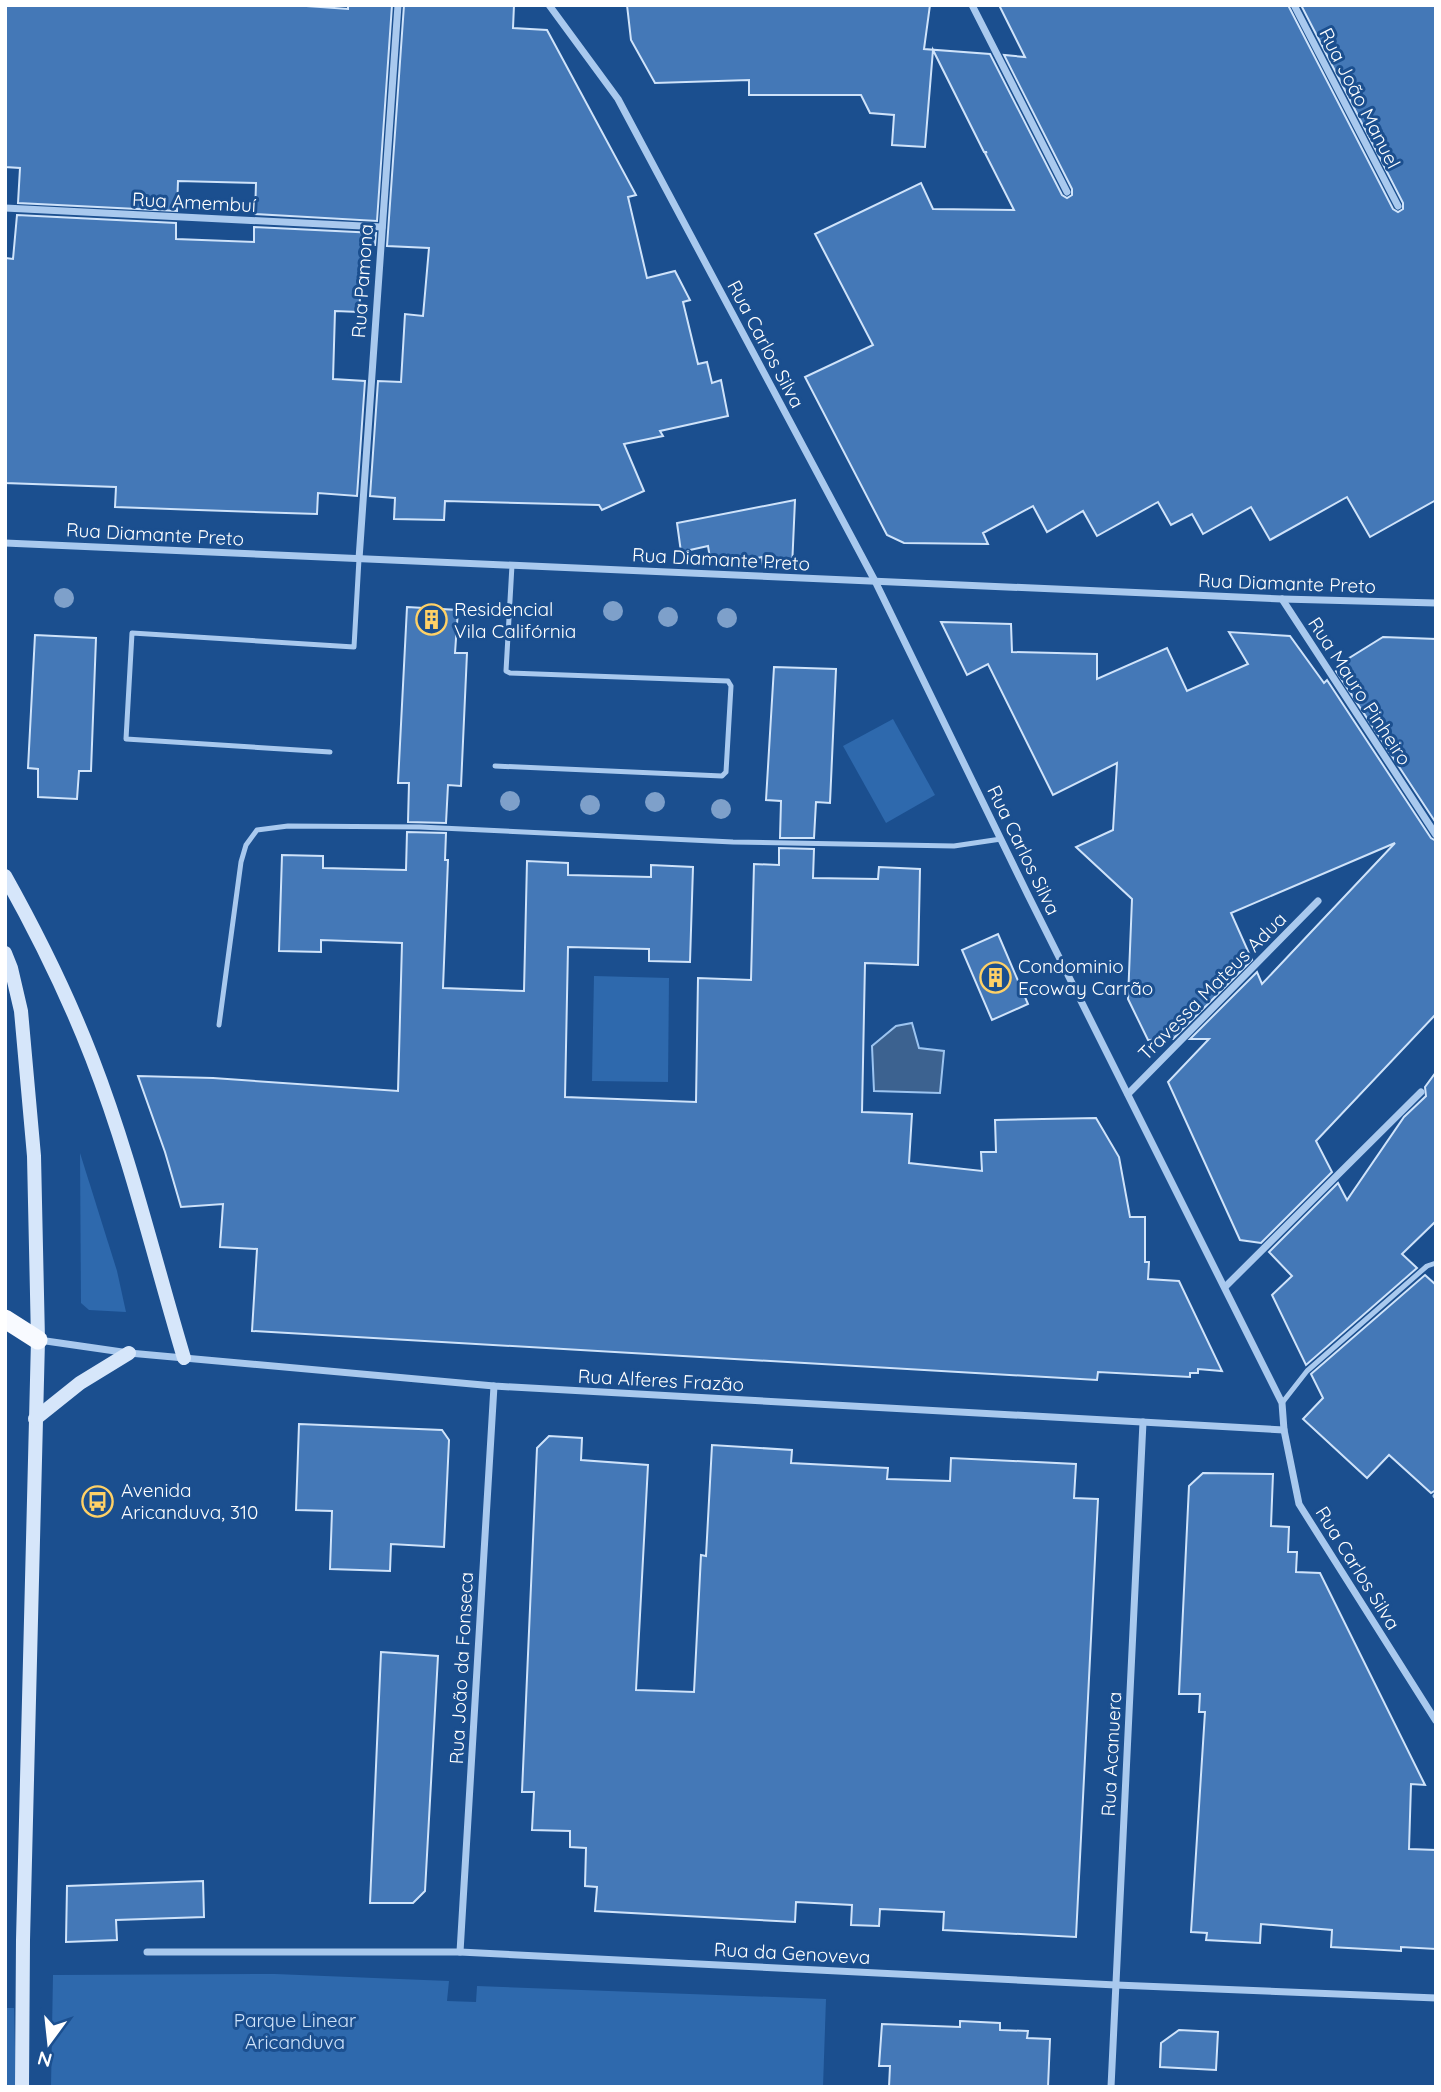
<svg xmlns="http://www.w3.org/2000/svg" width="1441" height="2092" font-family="Quicksand,sans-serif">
<rect width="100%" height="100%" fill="#1b4f8f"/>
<g fill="#2e69ad">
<path d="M893 719 935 795 886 823 843 746Z"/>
<path d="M594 976 669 978 668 1082 592 1081Z"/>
<path d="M80 1153 117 1271 126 1312 89 1310 81 1303Z"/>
<path d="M275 1974 449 1981 447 2001 476 2002 477 1986 826 1999 823 2087H51L53 1975Z"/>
<path d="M5 2008H14L16 2087H5Z"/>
</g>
<path fill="#3c6290" stroke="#9cc4f0" stroke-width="2" d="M912 1023 919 1048 944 1051 940 1093 874 1091 872 1046 896 1026Z"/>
<g fill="#4478b7" stroke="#cfe3fa" stroke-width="2">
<path d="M5 5H292L348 9V5H392L377 221 255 214 256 183 178 181 177 211 18 203 20 168 5 167Z"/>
<path d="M404 5H514L513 28 547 30 636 195 628 197 647 278 675 271 690 300 683 302 698 364 707 362 712 383 721 380 728 416 660 431 663 436 624 444 644 491 602 510 599 505 445 501 444 520 394 519 395 498 370 496 378 381 401 382 405 314 423 316 429 248 387 246Z"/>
<path d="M627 5H930L924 49 990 54 1062 195 1067 198 1072 195V189L1004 55 1025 57 999 5H1288L1393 209 1398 212 1403 209V203L1301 5H1436V500L1370 537 1347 497 1270 540 1251 507 1203 534 1192 514 1171 525 1158 502 1097 536 1083 511 1047 532 1033 506 983 533 988 544 904 543 887 535 805 377 873 345 815 234 921 183 933 209 1014 210 985 153 987 152H984L933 50 925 147 892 145 894 115 870 113 861 95H749V80L655 83 631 40Z"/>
<path d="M17 215 176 223V239L254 242V227L376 233 375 245 364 244 359 312 335 311 333 379 365 381 357 496 318 493 317 514 198 510 115 507 116 487 5 483V258L13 259Z"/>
<path d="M795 500 792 568 763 566 762 557 730 564 726 555 710 558 708 546 681 552 677 523Z"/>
<path d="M407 607 458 610 455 653H467L461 786 448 785 446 823 408 822 409 783H398Z"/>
<path d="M941 622 1011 624 1012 652 1097 654V679L1167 648 1187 691 1248 664 1229 632 1290 636 1324 683 1327 680 1431 838 1436 841V1014L1316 1141 1332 1172 1261 1243 1240 1240 1168 1082 1209 1039H1190L1257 972 1262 984 1395 843 1231 913 1252 960 1173 1039 1148 1040 1128 999 1132 899 1076 847 1113 830 1117 763 1053 795 988 664 967 675Z"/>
<path d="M35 635 96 638 91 771H79L77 799 38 797V769L28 768Z"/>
<path d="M1383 637 1436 639V823L1336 671 1346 660Z"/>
<path d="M774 667 836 669 830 803 816 802 814 838H780L781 801 766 800Z"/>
<path d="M407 832 446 833 445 860H448L443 988 524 991 527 861 568 863V875L651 877V865L693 867 690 962 649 961V949L568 947 565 1097 696 1102 698 978 751 980 754 864 779 865V848L814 849 813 878 878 879 879 867 920 869 918 965 865 963 862 1112 912 1114 909 1163 982 1171 981 1152H996L995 1120 1096 1118 1119 1157 1130 1217H1145V1262H1149L1148 1279 1179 1281 1222 1371 1198 1369V1373H1190V1377L1098 1372 1097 1380 252 1331 257 1249 220 1247 223 1204 181 1207 165 1152 138 1076 213 1078 398 1091 402 943 321 940V952L279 951 282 855 323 856V868L406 870Z"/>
<path d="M998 934 1028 1004 992 1020 962 950Z"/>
<path d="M1436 1072V1221L1402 1254 1417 1268 1306 1365 1272 1295 1292 1276 1269 1252 1338 1183 1347 1200 1404 1117 1426 1096 1425 1087Z"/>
<path d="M1425 1275 1436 1285V1490L1431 1493 1389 1455 1367 1478 1303 1419 1323 1398 1311 1374Z"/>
<path d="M299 1424 442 1430 449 1440 444 1547 391 1544 390 1571 330 1569 332 1511 296 1510Z"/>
<path d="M549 1436 582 1438 581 1460 648 1465 636 1690 666 1691 694 1692 701 1555 706 1556 712 1445 792 1450 791 1463 888 1468 887 1479 950 1481 951 1458 1076 1464 1074 1498 1098 1499 1076 1937 943 1930 944 1912 880 1909 879 1926 851 1925 852 1905 796 1902 795 1922 595 1911 597 1887 585 1886 586 1848 570 1847V1831L532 1830 534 1792H522L537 1448Z"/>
<path d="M1203 1473 1273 1474 1271 1526 1289 1527 1288 1552H1297L1296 1572 1320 1573 1425 1785 1411 1784 1409 1849 1436 1850V1949L1401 1947V1951L1331 1947 1332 1930 1261 1924 1260 1943 1206 1940 1207 1933 1191 1932 1205 1712H1199L1200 1694H1179L1189 1486Z"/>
<path d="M381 1652 438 1656 425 1891 413 1903H370Z"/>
<path d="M203 1881 204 1917 116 1920 117 1940 66 1942 67 1886Z"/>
<path d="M960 2021 1000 2023V2030L1028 2031 1027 2038 1050 2039 1048 2087H889L890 2066H879L882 2024 960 2027Z"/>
<path d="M1179 2030 1218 2032 1216 2070 1160 2067 1161 2043Z"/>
</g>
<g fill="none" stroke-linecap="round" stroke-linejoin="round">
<g stroke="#a9c9ee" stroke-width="5">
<path d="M330 752 126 739 132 633 354 647 359 559"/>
<path d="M495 766 722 776 726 772 731 686 728 681 510 673 506 671 512 565"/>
<path d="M219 1025 241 862 246 845 257 830 288 826 420 827 733 842 954 846 1001 839"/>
<path d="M1282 1403 1307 1371 1427 1266 1436 1263"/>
<path d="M1435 1496 1436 1495"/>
</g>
<g stroke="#a9c9ee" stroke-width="7">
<path d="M549 5 618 99 875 581 1028 895 1282 1403 1284 1430 1299 1504 1436 1721"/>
<path d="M972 5 1067 192"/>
<path d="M1294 5 1398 206"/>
<path d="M5 208 382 227"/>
<path d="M5 543 1282 599 1436 603"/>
<path d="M359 559 398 5"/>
<path d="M1282 599 1436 835"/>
<path d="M1128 1094 1318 901"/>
<path d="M1225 1287 1421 1092"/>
<path d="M39 1340 129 1353 494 1386 1284 1430"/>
<path d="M147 1952H460L1116 1985 1436 1998"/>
<path d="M460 1952 494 1386"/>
<path d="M1111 2087 1143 1422"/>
</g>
<g stroke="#d6e6fa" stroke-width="14">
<path d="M5 876C38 935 68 996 92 1058 130 1156 154 1258 184 1358"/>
<path d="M5 953 11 968 21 1011 34 1156 38 1340 23 1940 22 2087"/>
<path d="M35 1419 80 1383 129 1353"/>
</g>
<path stroke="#f8faff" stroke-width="19" d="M5 1319 38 1340"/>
</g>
<g fill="#7ea0ca">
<circle cx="64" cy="598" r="10"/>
<circle cx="613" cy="611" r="10"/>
<circle cx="668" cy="617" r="10"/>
<circle cx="727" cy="618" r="10"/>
<circle cx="510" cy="801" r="10"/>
<circle cx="655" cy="802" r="10"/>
<circle cx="590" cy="805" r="10"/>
<circle cx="721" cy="809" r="10"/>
</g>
<defs>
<symbol id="building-ring" viewBox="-11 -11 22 22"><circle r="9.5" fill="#1b4f8f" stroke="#ffd166" stroke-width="1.5"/><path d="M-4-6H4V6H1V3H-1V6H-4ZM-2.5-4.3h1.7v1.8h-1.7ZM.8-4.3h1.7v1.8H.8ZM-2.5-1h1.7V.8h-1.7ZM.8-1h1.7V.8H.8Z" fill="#ffd166"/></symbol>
<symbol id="bus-ring" viewBox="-11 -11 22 22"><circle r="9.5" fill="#1b4f8f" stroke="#ffd166" stroke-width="1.5"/><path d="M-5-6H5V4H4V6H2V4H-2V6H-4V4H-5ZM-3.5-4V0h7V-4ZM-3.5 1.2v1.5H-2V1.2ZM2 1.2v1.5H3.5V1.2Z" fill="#ffd166"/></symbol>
</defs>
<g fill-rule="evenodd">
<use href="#building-ring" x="414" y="602" width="35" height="35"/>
<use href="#building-ring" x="978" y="960" width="35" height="35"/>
<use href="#bus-ring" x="80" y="1484" width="35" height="35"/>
</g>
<g text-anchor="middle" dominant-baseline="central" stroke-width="6" stroke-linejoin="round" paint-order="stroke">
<g font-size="19" fill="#fff" stroke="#1b4f8f">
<text transform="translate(1360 98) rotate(63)">Rua João Manuel</text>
<text transform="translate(194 202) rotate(3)">Rua Amembuí</text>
<text transform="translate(362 281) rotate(-86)">Rua Pamona</text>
<text transform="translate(766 344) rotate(62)">Rua Carlos Silva</text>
<text transform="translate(155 534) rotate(3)">Rua Diamante Preto</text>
<text transform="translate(721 559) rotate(3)">Rua Diamante Preto</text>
<text transform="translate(1287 583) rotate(2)">Rua Diamante Preto</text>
<text transform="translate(1360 691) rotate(57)">Rua Mauro Pinheiro</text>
<text transform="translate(1024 850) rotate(64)">Rua Carlos Silva</text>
<text transform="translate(1212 986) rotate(-45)">Travessa Mateus Adua</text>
<text transform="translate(661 1380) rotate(3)">Rua Alferes Frazão</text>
<text transform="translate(1358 1568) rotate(58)">Rua Carlos Silva</text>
<text transform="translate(461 1668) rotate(-87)">Rua João da Fonseca</text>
<text transform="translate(1111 1754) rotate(-87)">Rua Acanuera</text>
<text transform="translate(792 1953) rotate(3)">Rua da Genoveva</text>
</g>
<g font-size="19" fill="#fff" stroke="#1b4f8f" text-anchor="start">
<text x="454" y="609">Residencial<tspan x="454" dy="22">Vila Califórnia</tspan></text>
<text x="1018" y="966">Condominio<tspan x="1018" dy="22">Ecoway Carrão</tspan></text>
<text x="121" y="1490">Avenida<tspan x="121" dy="22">Aricanduva, 310</tspan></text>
</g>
<g font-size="19" fill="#cfe3fa" stroke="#1b4f8f">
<text x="295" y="2020">Parque Linear<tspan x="295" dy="22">Aricanduva</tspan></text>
</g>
</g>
<rect width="1441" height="2092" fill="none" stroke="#ffffff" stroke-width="14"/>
<g transform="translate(49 2043) rotate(195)" stroke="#1b4f8f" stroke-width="5" paint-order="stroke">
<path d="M0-5L12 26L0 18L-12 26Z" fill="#ffffff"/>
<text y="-10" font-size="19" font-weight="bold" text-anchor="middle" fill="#ffffff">N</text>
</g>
</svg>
